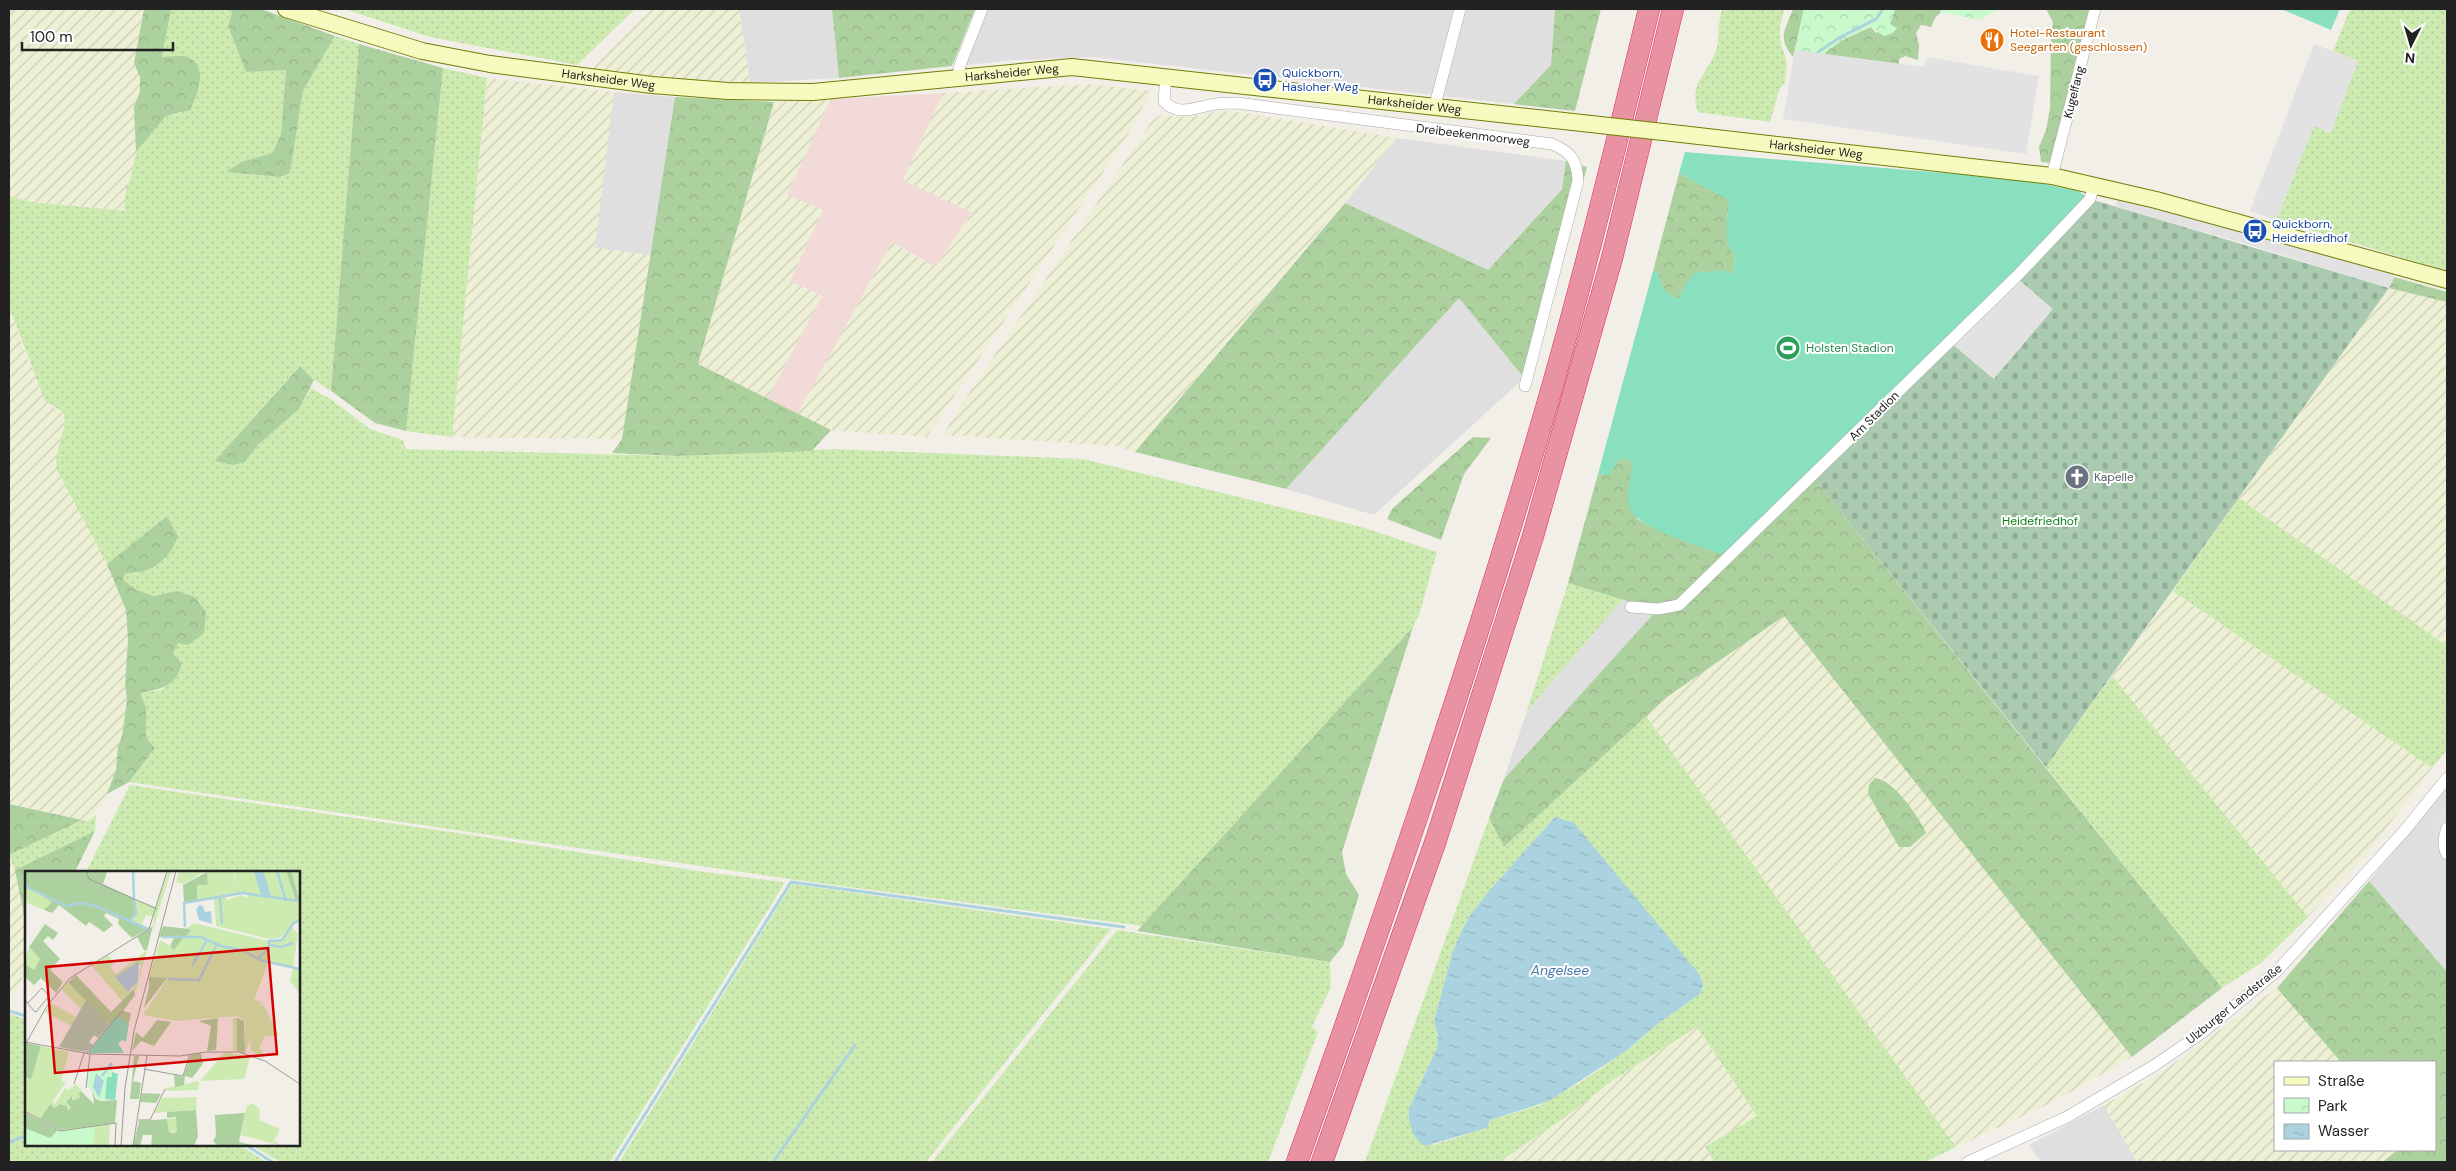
<svg xmlns="http://www.w3.org/2000/svg" width="2456" height="1171" font-family="'DM Sans',sans-serif">
<defs>
<pattern id="farmland-furrows" width="10" height="10" patternUnits="userSpaceOnUse" patternTransform="scale(1.25)"><rect width="10" height="10" fill="#eef0d5"/><path d="M-1 1l2-2M0 10L10 0M9 11l2-2" fill="none" stroke="#ccceb7"/></pattern>
<pattern id="grass-dots" width="8" height="8" patternUnits="userSpaceOnUse" patternTransform="scale(1.25)"><rect width="8" height="8" fill="#cdebb0"/><path d="M2 2h.1M6 6h.1" fill="none" stroke="#b0c997" stroke-width="1.8" stroke-linecap="round"/></pattern>
<pattern id="forest-crowns" width="20" height="18" patternUnits="userSpaceOnUse" patternTransform="scale(1.25)"><rect width="20" height="18" fill="#add19e"/><path d="M2 6a3 3 0 1 1 6 0M12 15a3 3 0 1 1 6 0" fill="none" stroke="#95b388"/></pattern>
<pattern id="cemetery-stones" width="16" height="16" patternUnits="userSpaceOnUse" patternTransform="scale(1.25)"><rect width="16" height="16" fill="#aacbaf"/><path d="M2 7V4a2 2 0 0 1 4 0v3zM10 15v-3a2 2 0 0 1 4 0v3z" fill="#92ae96"/></pattern>
<pattern id="park-crowns" width="20" height="18" patternUnits="userSpaceOnUse" patternTransform="scale(1.25)"><rect width="20" height="18" fill="#c8facc"/><path d="M2 6a3 3 0 1 1 6 0M12 15a3 3 0 1 1 6 0" fill="none" stroke="#acd6af"/></pattern>
<pattern id="water-ripples" width="26" height="14" patternUnits="userSpaceOnUse" patternTransform="scale(1.25)"><rect width="26" height="14" fill="#aad3df"/><path d="M2 4q2-2 4 0t4 0M15 11q2-2 4 0t4 0" fill="none" stroke="#92b5bf"/></pattern>
</defs>
<rect width="100%" height="100%" fill="#f2efe9"/>
<g fill="#e0dfdf">
<path d="M739 9H832L839 78 750 83Z"/>
<path d="M988 9H1555L1551 65 1514 104 1092 57 1015 60 966 65Z"/>
<path d="M614 92 675 97 652 255 594 248Z"/>
<path d="M1397 138 1566 161 1562 188 1488 270 1345 203Z"/>
<path d="M1459 298 1524 378 1374 515 1286 489Z"/>
<path d="M1623 599 1658 609 1504 779 1527 711Z"/>
<path d="M2447 788V972L2369 881Z"/>
<path d="M2104 1105 2137 1162H2041L2029 1145Z"/>
</g>
<path fill="#f2dad9" d="M943 93 903 180 972 212 936 267 892 242 798 413 767 399 822 296 790 281 786 195 831 99Z"/>
<g fill="url(#farmland-furrows)" fill-rule="evenodd">
<path d="M9 9H144L134 63 140 76V91L134 107 136 152 132 173 126 190 124 211 32 202 9 196Z"/>
<path d="M652 9H739L750 83 678 80 592 69Z"/>
<path d="M487 78 614 92 595 248 652 255 622 439 452 437Z"/>
<path d="M1089 84 1151 91 1129 133 927 437 831 430 798 413 892 242 936 267 972 213 903 180 943 93Z"/>
<path d="M831 99 787 195 823 210 790 281 822 296 767 399 698 365 774 102Z"/>
<path d="M1218 111 1240 112 1397 138 1135 452 1119 446 943 435 965 399 1154 118 1162 115 1181 117 1201 115Z"/>
<path d="M2389 288 2447 302V646L2239 498Z"/>
<path d="M9 306 29 363 34 367 51 407 63 412 65 420 63 435 55 461 107 564 126 610 128 641 125 684 127 699 122 736 118 746 116 770 107 794 96 815 88 821 9 804Z"/>
<path d="M2173 591 2432 768 2371 849 2308 917 2112 676Z"/>
<path d="M1784 615 2132 1057 2051 1103 1956 1147 1646 716 1667 697ZM1884 779 1892 785 1921 823 1926 833 1899 847 1868 794 1869 785Z"/>
<path d="M9 858 15 870 26 925V970L13 997H9Z"/>
<path d="M2277 988 2341 1062H2275V1150H2397L2383 1162H2137L2104 1105 2162 1072Z"/>
<path d="M1697 1027 1757 1116 1705 1147 1715 1162H1499L1564 1118 1613 1080Z"/>
</g>
<g fill="url(#grass-dots)" fill-rule="evenodd">
<path d="M171 9H223L232 12 228 26 246 72 286 69 281 134 273 154 241 162 227 172 280 177 290 173 303 91 335 36 359 44 331 391 314 380 299 366 216 461 245 462 258 445 299 409 311 388 332 400 370 429 403 440 406 449 677 456 835 449 1083 459 1362 527 1437 552 1419 615 1413 627 1143 926 789 879 129 782 155 748 146 738V707L140 693 162 690 182 663 173 654 178 643 206 612 195 597 177 591 154 596 137 590 123 580 125 572 136 574 178 536 167 516 107 564 57 470C52 451 69 433 63 412L45 401 9 306V196L32 202 124 211 126 190 132 173 136 152 166 116 182 113 200 70 186 57H162Z"/>
<path d="M344 9H635L577 65 430 37Z"/>
<path d="M1722 9H1784L1780 26V40L1787 63 1785 82 1779 90 1770 122 1698 112C1687 83 1712 70 1717 47 1719 34 1718 22 1722 9Z"/>
<path d="M2350 9H2447V271L2276 220 2314 125 2330 133 2358 61 2333 51Z"/>
<path d="M443 68 487 78 452 437 406 431Z"/>
<path d="M2239 498 2447 646V750L2432 768 2173 591Z"/>
<path d="M1568 583 1623 599 1527 711Z"/>
<path d="M2112 676 2308 917 2261 963 2222 988 2046 767Z"/>
<path d="M1646 716 1956 1147 1925 1162H1715L1705 1147 1757 1116 1697 1027 1613 1080 1564 1118 1499 1162H1365L1489 818 1504 847ZM1555 817 1700 975 1703 985 1700 994 1655 1026 1626 1051 1581 1082 1540 1105 1490 1120 1487 1128 1433 1145 1408 1115 1409 1108 1437 1048 1438 1036 1434 1021 1453 951 1462 930 1471 914 1489 891Z"/>
<path d="M130 785 464 834 698 871 783 882V886L610 1162H280L252 1145H299V872H86Z"/>
<path d="M96 815 95 831 15 870 9 855 82 820 88 821Z"/>
<path d="M792 884 1111 929 926 1162H619Z"/>
<path d="M1117 930 1330 962 1331 987 1312 1027 1318 1032 1268 1162H932Z"/>
<path d="M9 1014 26 1019V1145H240L266 1162H9Z"/>
</g>
<g fill="url(#forest-crowns)">
<path d="M144 9H171L162 57C169 57 180 55 187 57 210 65 197 95 190 110L166 116 136 152 134 107 140 91V77L134 63Z"/>
<path d="M223 9H261L335 36 303 91 290 173 280 177 226 172 241 162 273 153 281 134 286 70 246 72 228 26 232 12Z"/>
<path d="M832 9H975L952 66 839 78Z"/>
<path d="M1555 9H1601L1575 111 1514 104 1551 65Z"/>
<path d="M1793 9H1804L1793 57C1777 37 1785 31 1793 9Z"/>
<path d="M1895 9H1940L1941 12 1935 18 1931 27 1921 25 1916 33 1919 45 1918 60 1905 56 1899 59V64L1824 54 1840 41 1871 27 1876 33 1890 24Z"/>
<path d="M2046 9H2093L2051 163 2041 162 2039 147 2046 130 2050 108 2051 35 2053 22Z"/>
<path d="M359 44 443 68 406 431 375 423 331 391Z"/>
<path d="M675 97 774 102 698 364 831 430 812 451 677 456 612 453 622 439Z"/>
<path d="M1566 161 1587 167 1534 367 1524 378 1459 298 1286 489 1135 452 1345 203 1488 270 1562 189Z"/>
<path d="M1679 173 1730 200 1727 219V242L1735 257 1733 274 1685 285 1679 299C1666 296 1660 286 1658 273L1653 271Z"/>
<path d="M2394 277 2447 292V302L2389 288Z"/>
<path d="M300 366 314 380 299 409 258 445 245 462 233 465 215 461Z"/>
<path d="M1473 437 1491 438 1464 474 1441 540 1387 519 1393 508Z"/>
<path d="M1620 458 1634 462 1630 479 1637 519 1660 530 1813 477 2222 988 2132 1057 1784 616 1667 697 1504 847 1489 818 1504 779 1657 610 1568 583 1598 474H1610Z"/>
<path d="M167 516 178 536C170 559 150 575 125 573L123 580 137 590 154 596 177 591 195 597 206 612 204 633 188 645 178 643 173 654 182 663C176 687 161 689 140 693L146 707V738L155 748 129 782 107 794 116 770 118 746 122 736 127 700 125 684 128 641 126 610 107 564Z"/>
<path d="M1413 627 1342 852 1346 874 1359 895 1343 946 1330 962 1137 931Z"/>
<path d="M1875 778C1894 780 1918 816 1926 833L1910 847H1899L1868 794 1869 785Z"/>
<path d="M9 804 82 820 9 855Z"/>
<path d="M95 831 75 872H26V925L15 870Z"/>
<path d="M2369 881 2447 972V1162H2383L2397 1150H2435V1062H2341L2277 988Z"/>
</g>
<path fill="url(#cemetery-stones)" d="M2090 199 2389 288 2046 767 1813 477 1950 342 1994 379 2016 277Z"/>
<g fill="url(#park-crowns)">
<path d="M1804 9H1895L1890 24 1897 28 1893 33 1884 36 1870 27 1841 41 1824 54 1795 50Z"/>
<path d="M1940 9H1998L1980 20 1941 12Z"/>
</g>
<g fill="#88e0be">
<path d="M2281 9H2340L2331 30Z"/>
<path d="M1685 152 2020 179 2078 191 2090 199 1730 556C1711 551 1633 527 1629 507 1626 493 1631 475 1633 462L1620 458 1610 475 1598 474 1653 271 1658 273C1660 286 1666 295 1679 299L1685 285 1694 273 1723 270 1733 274 1735 257 1727 242V219L1729 200 1679 173Z"/>
</g>
<g fill="#e2e2e2">
<path d="M2314 44 2358 61 2331 133 2314 126 2276 220 2250 211Z"/>
<path d="M1795 50 1924 67 1927 57 2039 76 2026 154 1783 119Z"/>
<path d="M2119 193 2253 228 2395 274 2389 288 2243 243 2116 207Z"/>
<path d="M2016 277 2053 309 1994 379 1950 342Z"/>
<path d="M2447 801V828L2437 834 2427 826Z"/>
</g>
<path fill="url(#water-ripples)" d="M1555 817 1574 823 1700 975 1703 985 1700 994 1655 1026 1626 1051 1549 1101 1490 1120 1487 1128 1425 1146C1413 1140 1407 1120 1409 1108L1437 1048 1438 1036 1434 1021 1453 951 1462 930 1471 914 1489 891Z"/>
<g fill="none" stroke-linecap="round" stroke-linejoin="round">
<g stroke="#aad3df" stroke-width="3">
<path d="M1818 52 1839 38 1876 19 1883 9"/>
<path d="M9 1011 26 1016"/>
<path d="M9 1142 26 1136"/>
<path d="M246 1145 272 1162"/>
<path d="M615 1162 791 882 1124 927"/>
<path d="M773 1162 855 1045"/>
</g>
<defs>
<g id="street">
<path d="M1166 76 1164 101C1178 118 1198 106 1216 104 1223 103 1230 103 1237 103L1552 144C1571 152 1577 160 1578 181L1525 386"/>
<path d="M958 77 960 65 982 9"/>
<path d="M1435 105 1460 9"/>
<path d="M2052 176 2095 9"/>
<path d="M1631 607 1658 609 1679 605 2016 277 2090 199 2094 185"/>
<path d="M2447 828C2444 837 2442 846 2447 854"/>
<path d="M1968 1162 2067 1117 2155 1065 2203 1032 2277 971 2405 830 2447 778"/>
</g>
<g id="secondary">
<path id="s1" d="M286 9 422 51 490 64 652 85 728 91 813 92 1072 67 1582 123"/>
<path id="s2" d="M1681 134 2052 176 2156 200 2447 280"/>
</g>
<g id="highway">
<path d="M1297 1162C1388 907 1476 651 1551 391 1587 264 1618 137 1649 9"/>
<path d="M1322 1162 1436 840 1533 536 1612 258 1673 9"/>
</g>
</defs>
<use href="#street" stroke="#a9a9a9" stroke-width="12"/>
<use href="#secondary" stroke="#707d05" stroke-width="18"/>
<use href="#highway" stroke="#dc2a67" stroke-width="22"/>
<use href="#street" stroke="#fff" stroke-width="11"/>
<use href="#secondary" stroke="#f7fabf" stroke-width="16"/>
<use href="#highway" stroke="#e892a2" stroke-width="21"/>
<defs>
<path id="secondary-bridge" d="M1582 123 1681 134"/>
</defs>
<use href="#secondary-bridge" stroke="#707d05" stroke-width="18" stroke-linecap="butt"/>
<use href="#secondary-bridge" stroke="#f7fabf" stroke-width="16"/>
</g>
<defs>
<symbol id="restaurant-disc" viewBox="-11 -11 22 22"><circle r="9.5" fill="#e8710a" stroke="#fff"/><path d="M-5-6h1v4h1v-4h1v4h1v-4h1v5L-1.5 .5V6h-2V.5L-5-1ZM5-6V6H3V1.5H1.5Q1.5-4 5-6Z" fill="#fff"/></symbol>
<symbol id="bus-disc" viewBox="-11 -11 22 22"><circle r="9.5" fill="#1a4fb4" stroke="#fff"/><path d="M-5-6H5V4H4V6H2V4H-2V6H-4V4H-5ZM-3.5-4V0h7V-4ZM-3.5 1.2v1.5H-2V1.2ZM2 1.2v1.5H3.5V1.2Z" fill="#fff"/></symbol>
<symbol id="stadium-disc" viewBox="-11 -11 22 22"><circle r="9.5" fill="#2e9e5b" stroke="#fff"/><path d="M0-5a6.5 5 0 1 0 0 10a6.5 5 0 1 0 0-10ZM-3.5-1.8h7v3.6h-7Z" fill="#fff"/></symbol>
<symbol id="church-disc" viewBox="-11 -11 22 22"><circle r="9.5" fill="#6b7280" stroke="#fff"/><path d="M-1.2-6h2.4v3.5h3.3v2.4h-3.3V6h-2.4V-.1h-3.3v-2.4h3.3Z" fill="#fff"/></symbol>
</defs>
<g fill-rule="evenodd">
<use href="#restaurant-disc" x="1978" y="26" width="28" height="28"/>
<use href="#bus-disc" x="1251" y="66" width="28" height="28"/>
<use href="#bus-disc" x="2241" y="217" width="28" height="28"/>
<use href="#stadium-disc" x="1774" y="334" width="28" height="28"/>
<use href="#church-disc" x="2063" y="463" width="28" height="28"/>
</g>
<g text-anchor="middle" dominant-baseline="central" stroke-width="4" stroke-linejoin="round" paint-order="stroke">
<g font-size="12" fill="#c56008" stroke="#fff" text-anchor="start">
<text x="2010" y="33">Hotel-Restaurant<tspan x="2010" dy="14">Seegarten (geschlossen)</tspan></text>
</g>
<g font-size="12" fill="#222" stroke="#fff">
<text stroke="none"><textPath href="#s1" startOffset="736">Harksheider Weg</textPath></text>
<text stroke="none"><textPath href="#s1" startOffset="331">Harksheider Weg</textPath></text>
<text transform="translate(2074 92) rotate(-76)">Kugelfang</text>
<text stroke="none"><textPath href="#s1" startOffset="1141">Harksheider Weg</textPath></text>
<text transform="translate(1473 135) rotate(7)">Dreibeekenmoorweg</text>
<text stroke="none"><textPath href="#s2" startOffset="136">Harksheider Weg</textPath></text>
<text transform="translate(1874 416) rotate(-45)">Am Stadion</text>
<text transform="translate(2234 1004) rotate(-39)">Ulzburger Landstraße</text>
</g>
<g font-size="12" fill="#164399" stroke="#fff" text-anchor="start">
<text x="1282" y="73">Quickborn,<tspan x="1282" dy="14">Hasloher Weg</tspan></text>
<text x="2272" y="224">Quickborn,<tspan x="2272" dy="14">Heidefriedhof</tspan></text>
</g>
<g font-size="12" fill="#27864d" stroke="#fff" text-anchor="start">
<text x="1806" y="348">Holsten Stadion</text>
</g>
<g font-size="12" fill="#5b616d" stroke="#fff" text-anchor="start">
<text x="2094" y="477">Kapelle</text>
</g>
<g font-size="12" fill="#0c8416" stroke="#fff">
<text x="2040" y="521">Heidefriedhof</text>
</g>
<g font-size="14" font-style="italic" fill="#4a7aab" stroke="#fff">
<text x="1560" y="970">Angelsee</text>
</g>
</g>
<g transform="translate(25 871)">
<rect width="275" height="275" fill="#f2efe9"/>
<path d="M143 0H146L128 59 129 46 121 44 117 53 105 49 110 28 131 36ZM154 0H180L158 13 151 11ZM182 0H208L214 18 209 0H261L271 30 257 29 275 30V47L255 67 244 68 191 55 189 27 201 25 202 29 216 24 221 27 224 23 218 22 172 29V14L183 13ZM266 0H275V28ZM0 13 28 31 24 37 19 39 0 31ZM169 52 243 70 257 69 267 56 273 63 268 96 238 90 225 83 237 91 243 92 229 129 237 131 233 137 238 133 254 165H240L234 178 237 179 239 188 226 179 225 169 220 182V150L212 145 151 150 118 144 142 108 124 106 135 69 145 75 158 67 170 66 161 65 166 60 161 58ZM4 76 15 88 9 99 0 93ZM122 79 111 120 109 118 98 131 66 94 83 84 89 92 85 96 91 103ZM109 93 116 94 113 110 105 121 91 106ZM268 97 275 98V123L265 110ZM43 111 61 129 56 138 36 118ZM26 132 51 146 46 155 20 141ZM208 147H212V180H208ZM16 175 44 181 36 210 41 211 28 230 30 233 40 217 44 219 51 213 57 220 53 229 45 227 41 230 46 236 39 245 37 241 44 236 37 233 30 237 25 233 15 248 0 239V206L6 207ZM200 181 225 186 219 208 175 210ZM174 210 173 219 140 220 141 217ZM172 226 171 239 129 242 137 227ZM227 232 235 238 234 249 255 258 249 270 258 275 216 264 220 242 173 245 220 242 222 235ZM152 247V261H144L142 248ZM85 253 84 275H33L32 259Z" fill="#cdebb0" fill-rule="evenodd"/>
<path d="M0 0 82 1 78 13 110 28 111 40 106 49 124 57 107 67 93 53 94 48 81 42 79 45 88 54 79 61 64 51 61 55 34 34 27 42 19 39 27 31 0 13ZM261 0H266L275 30H271ZM182 1 183 14H172V29L159 32 158 14ZM20 53 33 62 28 69 23 65 18 70 35 88 25 99 38 111 31 122 16 107 9 114 0 106V93L9 99 15 88 4 76ZM128 55 122 79H119L112 66ZM138 55 164 58 166 60 161 65H172L158 67 149 79 145 75 149 67 134 66ZM51 104 86 141 109 118 110 124 98 140 106 142 104 152 101 154 96 147 84 154 43 111ZM124 106 142 107 119 137 124 116ZM193 147 191 179 182 180 186 155 174 150ZM212 147 219 150 220 182 212 180ZM132 149 146 151 129 175 116 170 107 180 111 161 118 167ZM1 172 16 175 6 208 0 206ZM176 182 178 193 167 207 160 205 159 214 150 216 149 204 158 206 166 184ZM109 185H114L108 210 116 212 114 228H105ZM67 218 70 227 75 230 92 229 90 252 35 259 15 248 25 233 30 237 35 233 42 235 43 240 46 236 41 231 47 225V229L53 228 55 225 53 222 57 221 69 233ZM117 222 136 223 131 232 115 231ZM171 239 173 265 169 275H126L127 264H118L115 275H108L114 250 142 248 144 261 148 262 152 261 151 246 142 247V241ZM0 241 32 259 31 266 0 275ZM220 242 214 271 231 275 192 274 188 270 191 265 190 244Z" fill="#add19e"/>
<path d="M61 129 84 154 73 167 69 164 64 171 68 174 61 181 34 176Z" fill="#aacbaf"/>
<path d="M89 192 87 206H82L80 228 75 230 61 213 64 201 73 197 79 199 81 195ZM70 255 68 275H0V257L25 267 32 260Z" fill="#c8facc"/>
<path d="M91 146 100 149 101 154 104 152 101 171 98 169 93 172 99 182H63ZM87 201 93 203 90 229 80 228 82 206H87Z" fill="#88e0be"/>
<path d="M174 34 178 35 180 41 186 40 187 53 174 49 171 39ZM114 90 113 110 103 121 90 106ZM71 202 79 210 74 227 68 216Z" fill="#aad3df"/>
<path fill="none" stroke="#aad3df" stroke-width="2.5" d="M108 0 109 27M230 0 238 25M233 0 240 25M235 0 243 26M237 0 245 26M252 0 261 30M0 15 41 35 55 32 74 36 122 58M195 27 197 53M105 50 111 42 109 29M160 56 159 32 217 22 275 30M137 66H176L196 75 217 79 238 90 275 98M246 74 256 76 268 72M234 86 244 78V70L257 69 268 53 275 49M167 95 182 69M143 108 174 109 192 73M77 205 87 192"/>
<path fill="none" stroke="#9f9d99" stroke-width="1" d="M61 0 64 8 132 38M0 129 9 140 11 141 24 125 17 117 3 132M0 171 65 183 155 185 181 181H214L240 190 275 213M0 174 22 135 45 107 124 58 142 0M61 183 96 141H100M119 198 158 205 165 183M49 213 59 182M61 217 65 183M0 240 35 260 91 252 90 275M113 249H125L140 218M96 275 100 217 109 160 151 0M108 275 122 185"/>
<path fill="#d40000" fill-opacity="0.15" stroke="#d40000" stroke-width="2.5" d="M243 77 252 183 30 202 21 96Z"/>
<rect width="275" height="275" fill="none" stroke="#222" stroke-width="2.5"/>
</g>
<rect width="2456" height="1171" fill="none" stroke="#222222" stroke-width="20"/>
<rect x="2274" y="1061" width="162" height="90" fill="#ffffff" stroke="#a7a7a7"/>
<rect x="2284" y="1077" width="25" height="8" fill="#f7fabf" stroke="#a7a7a7"/>
<text x="2318" y="1086" font-size="15" fill="#222222">Straße</text>
<rect x="2284" y="1098" width="25" height="15" fill="url(#park-crowns)" stroke="#a7a7a7"/>
<text x="2318" y="1111" font-size="15" fill="#222222">Park</text>
<rect x="2284" y="1124" width="25" height="15" fill="url(#water-ripples)" stroke="#a7a7a7"/>
<text x="2318" y="1136" font-size="15" fill="#222222">Wasser</text>
<g transform="translate(2411 45) rotate(185)" stroke="#ffffff" stroke-width="4" paint-order="stroke">
<path d="M0-4L9 19L0 12L-9 19Z" fill="#222222"/>
<text y="-8" font-size="14" font-weight="bold" text-anchor="middle" fill="#222222">N</text>
</g>
<path d="M22 42v8h151v-8" fill="none" stroke="#222222" stroke-width="2.5"/>
<text x="30" y="42" font-size="15" fill="#222222" stroke="#ffffff" stroke-width="4" paint-order="stroke">100 m</text>
</svg>
